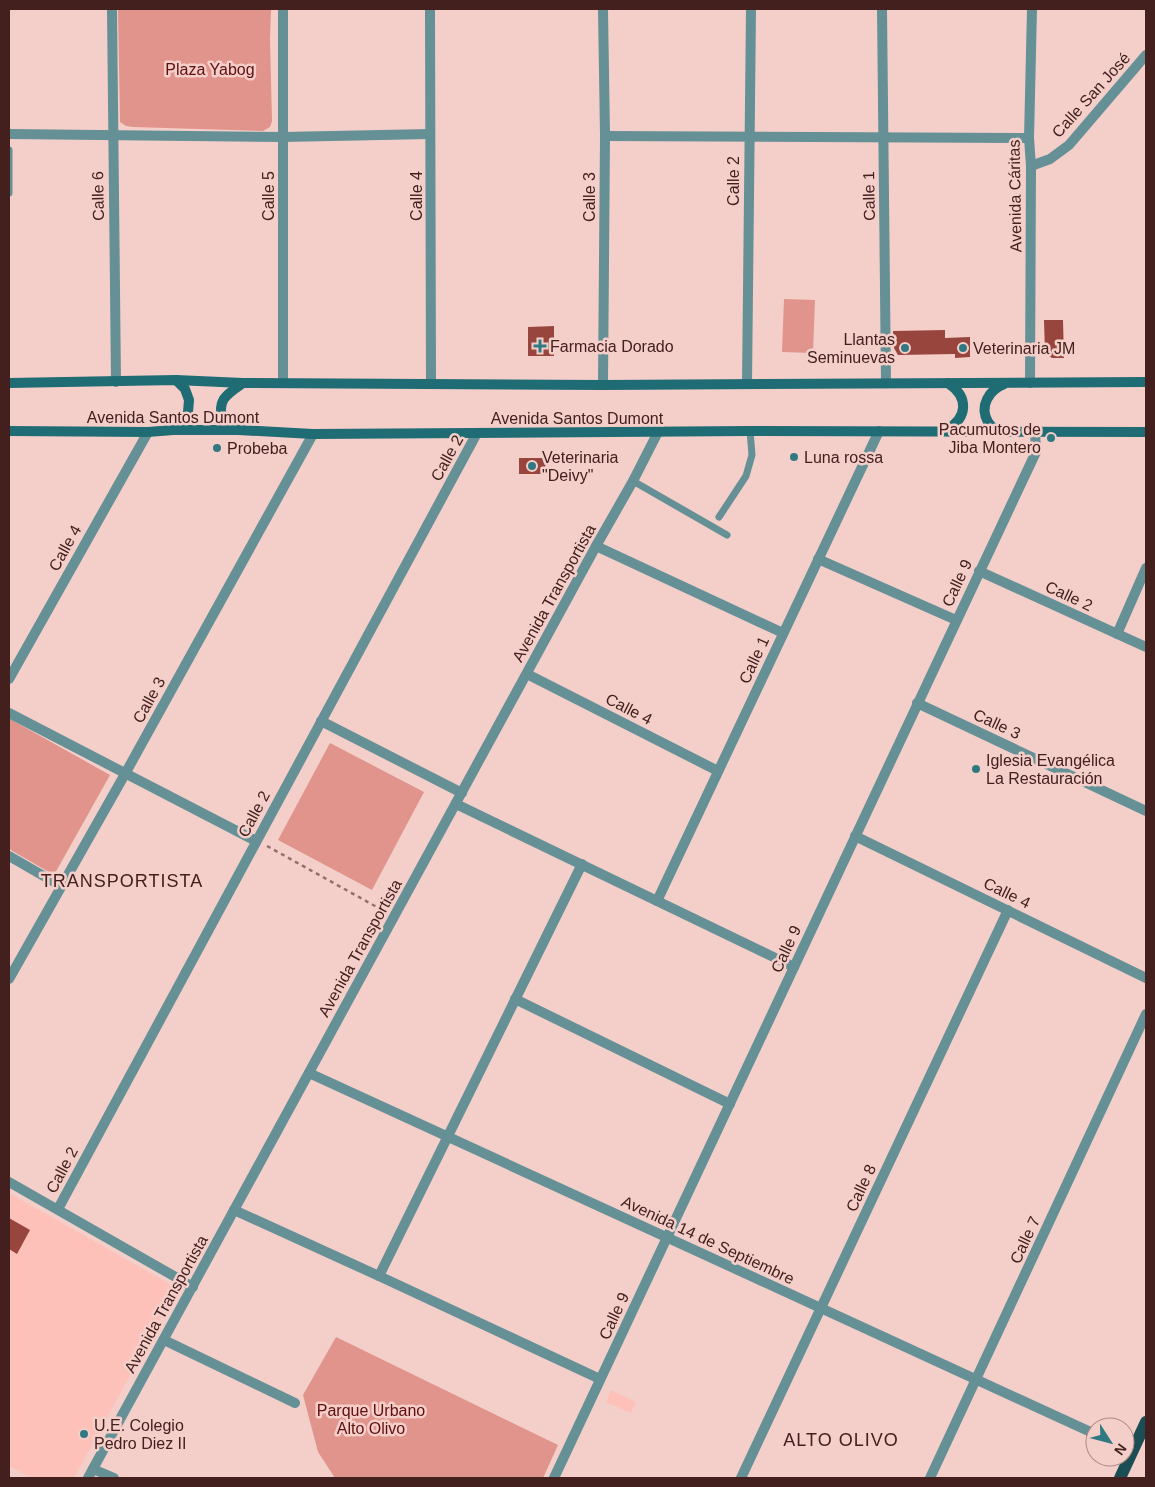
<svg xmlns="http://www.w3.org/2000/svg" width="1155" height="1487" font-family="Arial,sans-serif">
<rect width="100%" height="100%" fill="#f4cfca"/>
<g fill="#fdc1b9">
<path d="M9 1193 168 1283 175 1293 74 1478H31L9 1466Z"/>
<path d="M611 1390 636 1402 631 1413 606 1402Z"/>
</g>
<g fill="#e0948b">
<path d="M118 9H271L270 39 272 121 270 127 263 131 133 127 126 126 120 122Z"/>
<path d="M784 299 815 300 813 353 782 352Z"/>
<path d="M10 719 110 775 54 875 9 849Z"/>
<path d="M330 743 424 792 372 890 278 840Z"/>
<path d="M336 1337 558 1445 543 1478H335L318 1452 303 1395Z"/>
</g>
<g fill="#98453e">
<path d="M1044 320H1063L1064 358H1052L1045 353Z"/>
<path d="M554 326V356H528V327Z"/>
<path d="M945 330V338L970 337V357L955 358V354L898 355 894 348 893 331Z"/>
<path d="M519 458H550L541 474H519Z"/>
<path d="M9 1218 30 1230 17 1254 9 1249Z"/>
</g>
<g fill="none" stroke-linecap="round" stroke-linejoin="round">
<path stroke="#94706c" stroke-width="2.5" stroke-dasharray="4 4" stroke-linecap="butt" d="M267 846 384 911"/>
<g stroke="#649096" stroke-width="7">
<path d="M9 193V150"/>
<path d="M633 481 727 535"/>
<path d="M719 517 746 476 752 455 750 431"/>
</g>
<g stroke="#649096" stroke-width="10">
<path d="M112 9 116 382"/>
<path d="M430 9 431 383"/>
<path d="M882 9 886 383"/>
<path d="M9 134 283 137 430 134"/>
<path d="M605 136 1029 138"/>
<path d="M1031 166 1050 159 1069 145 1146 55"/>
<path d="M283 383V9"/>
<path d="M1030 383 1031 166 1029 138 1032 9"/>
<path d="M747 384 751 9"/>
<path d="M603 385 605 136 603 9"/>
<path d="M596 546 783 633"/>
<path d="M818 559 956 620"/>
<path d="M979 571 1146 647"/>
<path d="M1117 634 1146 568"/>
<path d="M527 674 718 771"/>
<path d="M9 679 148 432"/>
<path d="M917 703 1146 811"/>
<path d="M9 713 256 841"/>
<path d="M321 721 462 793"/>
<path d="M456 804 794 967"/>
<path d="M855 836 1146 978"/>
<path d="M9 856 61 886"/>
<path d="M657 901 879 431"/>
<path d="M9 979 125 774 313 434"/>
<path d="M515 999 730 1104"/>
<path d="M309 1073 1095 1434"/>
<path d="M9 1182 193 1287"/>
<path d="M58 1209 477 433"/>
<path d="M234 1210 379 1276 600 1379"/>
<path d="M379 1276 582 864"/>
<path d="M164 1340 295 1403"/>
<path d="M93 1469 114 1478"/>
<path d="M88 1478 596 546 633 481 658 432"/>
<path d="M554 1478 1036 452 1035 431"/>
<path d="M741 1478 1008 910"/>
<path d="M930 1478 1146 1014"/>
</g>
<g stroke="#1f6c75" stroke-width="10">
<path d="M9 383 176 380 243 383 603 385 1146 382"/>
<path d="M237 429 223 421C216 400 227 394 243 383"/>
<path d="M173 430 183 423 188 412 189 400 185 389 176 380"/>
<path d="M946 430C968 418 969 397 948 383"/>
<path d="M9 431 148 432 173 430H238L313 434 750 431 1146 432"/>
<path d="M997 431C994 429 990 425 988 422 979 406 989 390 1004 384"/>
</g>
<path stroke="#1a4d54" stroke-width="12" d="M1120 1478 1146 1422"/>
</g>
<g fill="#317982" stroke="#f4cfca" stroke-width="2">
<path d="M537.5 338.5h5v5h5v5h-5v5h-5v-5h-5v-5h5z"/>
<circle cx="905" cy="348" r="5"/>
<circle cx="963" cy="348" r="5"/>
<circle cx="1051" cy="438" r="5"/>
<circle cx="217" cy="448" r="5"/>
<circle cx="794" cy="457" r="5"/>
<circle cx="532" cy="466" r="5"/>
<circle cx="976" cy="769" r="5"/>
<circle cx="84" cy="1434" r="5"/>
</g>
<g text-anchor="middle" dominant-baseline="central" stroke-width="5" stroke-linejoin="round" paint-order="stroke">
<g font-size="16" fill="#600e0e" stroke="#f4cfca">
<text x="210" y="69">Plaza Yabog</text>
<text x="371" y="1410">Parque Urbano<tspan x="371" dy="18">Alto Olivo</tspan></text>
</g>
<g font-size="16" fill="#43201d" stroke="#f4cfca">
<text transform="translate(1091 95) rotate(-48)">Calle San José</text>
<text transform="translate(733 181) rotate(-90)">Calle 2</text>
<text transform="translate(98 196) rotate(-91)">Calle 6</text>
<text transform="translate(268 196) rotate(-90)">Calle 5</text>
<text transform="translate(416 196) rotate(-90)">Calle 4</text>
<text transform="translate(869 196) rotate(-91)">Calle 1</text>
<text transform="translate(1015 196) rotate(-91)">Avenida Cáritas</text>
<text transform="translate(589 197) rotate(-90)">Calle 3</text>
<text x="173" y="417">Avenida Santos Dumont</text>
<text x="577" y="418">Avenida Santos Dumont</text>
<text transform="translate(447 458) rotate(-61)">Calle 2</text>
<text transform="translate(65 548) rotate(-61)">Calle 4</text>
<text transform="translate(957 583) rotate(-65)">Calle 9</text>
<text transform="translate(554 593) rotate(-61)">Avenida Transportista</text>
<text transform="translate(1069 596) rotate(25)">Calle 2</text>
<text transform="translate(754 660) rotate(-65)">Calle 1</text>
<text transform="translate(149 700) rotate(-61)">Calle 3</text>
<text transform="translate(629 709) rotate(27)">Calle 4</text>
<text transform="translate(997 724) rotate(25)">Calle 3</text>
<text transform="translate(254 814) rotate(-62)">Calle 2</text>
<text transform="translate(1007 893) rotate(26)">Calle 4</text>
<text transform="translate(360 948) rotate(-61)">Avenida Transportista</text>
<text transform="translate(786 949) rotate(-65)">Calle 9</text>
<text transform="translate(62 1170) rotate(-62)">Calle 2</text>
<text transform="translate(861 1188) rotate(-65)">Calle 8</text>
<text transform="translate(708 1240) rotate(25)">Avenida 14 de Septiembre</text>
<text transform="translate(1025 1240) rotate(-65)">Calle 7</text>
<text transform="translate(166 1304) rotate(-61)">Avenida Transportista</text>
<text transform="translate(614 1316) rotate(-65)">Calle 9</text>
</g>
<g font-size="16" fill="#43201d" stroke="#f4cfca" text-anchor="start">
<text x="895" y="339" text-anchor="end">Llantas<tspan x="895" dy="18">Seminuevas</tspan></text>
<text x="550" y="346">Farmacia Dorado</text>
<text x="973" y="348">Veterinaria JM</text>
<text x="1041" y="429" text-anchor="end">Pacumutos de<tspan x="1041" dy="18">Jiba Montero</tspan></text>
<text x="227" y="448">Probeba</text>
<text x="542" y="457">Veterinaria<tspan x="542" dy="18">"Deivy"</tspan></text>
<text x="804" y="457">Luna rossa</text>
<text x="986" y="760">Iglesia Evangélica<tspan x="986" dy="18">La Restauración</tspan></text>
<text x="94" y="1425">U.E. Colegio<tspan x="94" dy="18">Pedro Diez II</tspan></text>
</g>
<g font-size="18" letter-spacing="1" fill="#43201d" stroke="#f4cfca">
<text x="122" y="881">TRANSPORTISTA</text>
<text x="841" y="1440">ALTO OLIVO</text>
</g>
</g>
<rect width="1155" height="1487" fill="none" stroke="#43201d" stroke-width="20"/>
<g transform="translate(1110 1442) rotate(126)"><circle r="24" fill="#f4cfca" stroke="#ad8985"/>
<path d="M0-4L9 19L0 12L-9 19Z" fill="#317982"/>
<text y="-8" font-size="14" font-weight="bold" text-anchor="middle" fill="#43201d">N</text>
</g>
</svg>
